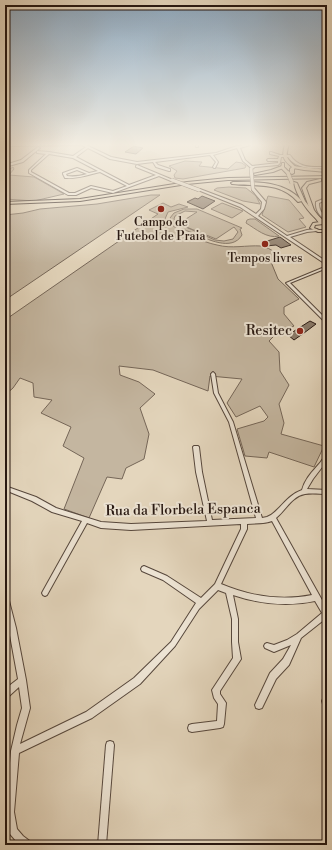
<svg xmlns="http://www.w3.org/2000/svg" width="332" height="850" font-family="'Libre Bodoni',serif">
<rect width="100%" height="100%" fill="#e4d6bd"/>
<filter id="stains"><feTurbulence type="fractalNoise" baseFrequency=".005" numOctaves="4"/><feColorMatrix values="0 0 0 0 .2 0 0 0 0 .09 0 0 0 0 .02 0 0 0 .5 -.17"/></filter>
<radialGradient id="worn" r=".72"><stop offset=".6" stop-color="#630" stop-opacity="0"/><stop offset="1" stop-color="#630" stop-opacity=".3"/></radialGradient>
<g fill="#c4b6a0" stroke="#756658" fill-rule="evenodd">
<path d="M185 161 202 162 199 166 228 169 236 162 242 163 246 166 245 168 183 179 175 178 174 175 177 171 169 166Z"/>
<path d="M13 167 14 169 9 175 34 177 64 194 34 201 5 199V172Z"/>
<path d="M229 187 246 188 256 196 260 204 243 201 214 190 217 188Z"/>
<path d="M151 195H160L5 300V215L23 213 40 209 97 204Z"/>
<path d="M268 196 289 200 304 218 299 219 306 227 288 232 262 215Z"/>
<path d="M163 203 171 207 179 204 188 207 168 212 165 219C176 231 202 242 217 245 232 249 246 245 261 246 268 247 274 252 280 255L271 262 278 279 299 299 284 307V314L294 326 275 335 269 341 279 352 280 371 289 385 279 404 284 423 281 434 324 446 314 467 269 452 267 458 245 456 237 429 264 421 268 417 260 406 236 417 227 403 242 379 210 376 208 391 153 370 119 366 120 375 139 382 155 394 140 408 149 434 144 459 126 468 122 479 107 477 89 518 64 509 84 458 63 446 71 427 41 413 52 400 34 397 33 383 20 378 13 388 5 395V320L158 214 149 210Z"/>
<path d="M222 203 243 211 232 218 211 209Z"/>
<path d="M184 209H197L242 228 240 229 242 235C232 252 207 239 193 233 185 230 173 227 170 218L174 213ZM185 211 197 212 178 224 174 219 175 216ZM179 224 216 239 234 227 238 232 233 239 224 241 215 240Z"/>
<path d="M250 219H255L279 236C267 239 256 229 246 223L247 220Z"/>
</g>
<g fill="#897a6a" stroke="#261711">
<path d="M134 146 143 148 136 154 125 152Z"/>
<path d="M202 196 215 201 203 209 187 202 195 198 198 199Z"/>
<path d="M280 237 291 245 281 248 276 245 266 246 261 243Z"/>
<path d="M310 321 316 324 304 333 294 340 288 335Z"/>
</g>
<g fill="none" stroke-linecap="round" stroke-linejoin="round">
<defs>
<g id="minor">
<path d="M5 144H84L111 157 137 162 216 153 237 146 250 144V145L240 148 245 160 252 166 278 163V161H268L267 160 268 159H278L279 156 270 154V152H271L280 155H290C299 169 313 167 327 167V169C313 168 297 170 288 157H281L280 163 278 165 255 167 251 170 250 169 251 168 243 161 237 148 213 155 218 162 215 168H214L213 167 216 162 210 155 155 162 158 165 170 169V171H169L156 167 153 162 137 164 110 159 88 148 76 157 129 185 156 175 136 167V166L137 165 173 180 171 181 159 176 113 193 91 188 76 195H68L29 173V170L46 154 37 153V151L49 152 73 156 86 147 82 145 5 146ZM49 154 73 158 98 171 89 173 77 168 63 173V174L65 178C77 179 88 175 100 172L127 186 113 191 91 186 75 193H69L31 172V170ZM77 170 87 174C80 176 74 177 67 176L66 174Z"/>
<rect x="196" y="144" width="2" height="3"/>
<path d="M38 147 40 148 23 162 5 167V165L21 160Z"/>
<path d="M252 188H254L266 202 264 209 258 216 287 236 307 230 317 229V231L307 232 290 237 327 262V265L240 207 198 190 200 189 242 205 256 214 261 209 262 202 252 190Z"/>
<path d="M323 199 326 200 319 203C319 210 322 214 327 218V221C320 217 315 210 316 202Z"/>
<path d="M327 266V268L290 283 327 320V323H326L286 283Z"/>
<path d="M213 372 215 374 218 393 233 422 262 518 267 517 271 515C282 507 288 495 302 490 305 479 312 472 319 464 322 461 324 456 327 454V461L326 462 313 479 307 489 327 490V494C320 494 312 493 305 494 292 496 285 511 276 518L327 609V619H325L301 638 289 665 276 679 262 708 259 709 256 708 255 705 270 673 283 659 291 645 274 652 265 648 264 646 265 644 267 643 274 645 287 640 297 634 322 613 315 601C287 607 260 604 233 595L238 619V642L241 659 220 691V694L226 703 224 724 223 727 220 728 192 732 189 731 188 728 189 725 192 724 217 721 218 704 214 698 212 690 233 658 232 642V619L226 593 218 590 199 609 175 646 140 684 92 718 19 753 14 812 17 829 23 836 31 842 32 845H21L17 842 10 834 9 831 6 812 11 751 17 725 22 708 19 687 8 697 5 698V689L18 679 5 608V594L7 595 8 597 16 628 26 680 30 708 20 744 86 712 134 678 171 642 196 603 163 580 142 571 141 569 142 567 144 566 167 576 201 598 215 584 241 529V524L131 530 101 528 87 523 47 595 45 596 43 595 42 593 43 591 82 521 52 512 32 501 5 490V486L36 497 56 508 101 522 131 524 207 521 196 472 193 447 194 446H198L199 447 202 472 212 520 256 518 229 422 214 393 211 374ZM272 521 312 595C281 601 249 596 221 584L247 529V524C255 523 264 524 272 521Z"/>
<path d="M327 695V704L326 705 323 704 322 701 324 696Z"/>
<path d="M110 741 113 742 114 745 106 845H98L106 745 107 742Z"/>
</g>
<g id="major">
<path d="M285 144H289C285 157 286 158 296 167L294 169V173L292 174 290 173V169L292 167C282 159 282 156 285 144Z"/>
<path d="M282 163H284V167L290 173 289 174H287L281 168Z"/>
<path d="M294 182 297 183 305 201 312 210 327 224 325 225 323 224 315 225 314 228 319 230H327V232H318L310 228 313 223 320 222C309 214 296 196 294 182Z"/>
</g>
<g id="highway">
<path d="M282 166H283V168L273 172 255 175 253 174 271 170Z"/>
<path d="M293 166 327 170V172L304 170 293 168Z"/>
<path d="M327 176V178L228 180 187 184 80 201 5 204V202L80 199 187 182 228 178Z"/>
<path d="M320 179H321V181L309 184 306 188 314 210 323 222 321 223H319L310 210 302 188 307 182Z"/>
<path d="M233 182C257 182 285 181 302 201L298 202C279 181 257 187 232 184L231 183Z"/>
</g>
</defs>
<use href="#minor" stroke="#56473c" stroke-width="2"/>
<use href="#major" stroke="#261711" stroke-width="2"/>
<use href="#highway" stroke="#261711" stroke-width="2"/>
<use href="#minor" fill="#ede4d4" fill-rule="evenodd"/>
<use href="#major" fill="#e4d6bd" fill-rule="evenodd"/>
<use href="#highway" fill="#e4d6bd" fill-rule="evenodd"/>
<defs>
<g id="minor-bridge">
<path d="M251 169 253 189"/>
<path d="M172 180 199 190"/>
</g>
<path id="major-bridge" d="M288 173 292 183"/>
</defs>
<use href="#minor-bridge" stroke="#56473c" stroke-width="4" stroke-linecap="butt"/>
<use href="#major-bridge" stroke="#261711" stroke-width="4.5" stroke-linecap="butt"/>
<use href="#minor-bridge" stroke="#ede4d4" stroke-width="3"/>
<use href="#major-bridge" stroke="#e4d6bd" stroke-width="3.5"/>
</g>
<linearGradient id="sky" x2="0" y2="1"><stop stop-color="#8ca8c0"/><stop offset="0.55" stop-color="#f3ede1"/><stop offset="1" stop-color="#f3ede1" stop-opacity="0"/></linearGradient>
<rect width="332" height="263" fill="url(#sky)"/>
<g fill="#8f2418" stroke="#ede4d4" stroke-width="1.5">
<circle cx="161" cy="209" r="4"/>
<circle cx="265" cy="244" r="4"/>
<circle cx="300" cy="331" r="4"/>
</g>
<g text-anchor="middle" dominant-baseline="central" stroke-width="4" stroke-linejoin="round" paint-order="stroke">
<g font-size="12" fill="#261711" stroke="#ede4d4">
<text x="161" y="222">Campo de<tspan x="161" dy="14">Futebol de Praia</tspan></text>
<text x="265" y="258">Tempos livres</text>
</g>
<g font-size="14" fill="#261711" stroke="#ede4d4" text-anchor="end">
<text x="292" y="331">Resitec</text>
</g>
<g font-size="14" fill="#261711" stroke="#ede4d4">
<text transform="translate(183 510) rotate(-1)">Rua da Florbela Espanca</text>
</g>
</g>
<rect width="332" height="850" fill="none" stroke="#e4d6bd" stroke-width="20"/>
<rect x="6" y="6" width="320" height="838" fill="none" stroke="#261711" stroke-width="2"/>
<rect x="10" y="10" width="312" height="830" fill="none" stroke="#261711"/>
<rect width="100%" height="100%" filter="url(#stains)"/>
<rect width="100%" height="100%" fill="url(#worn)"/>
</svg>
